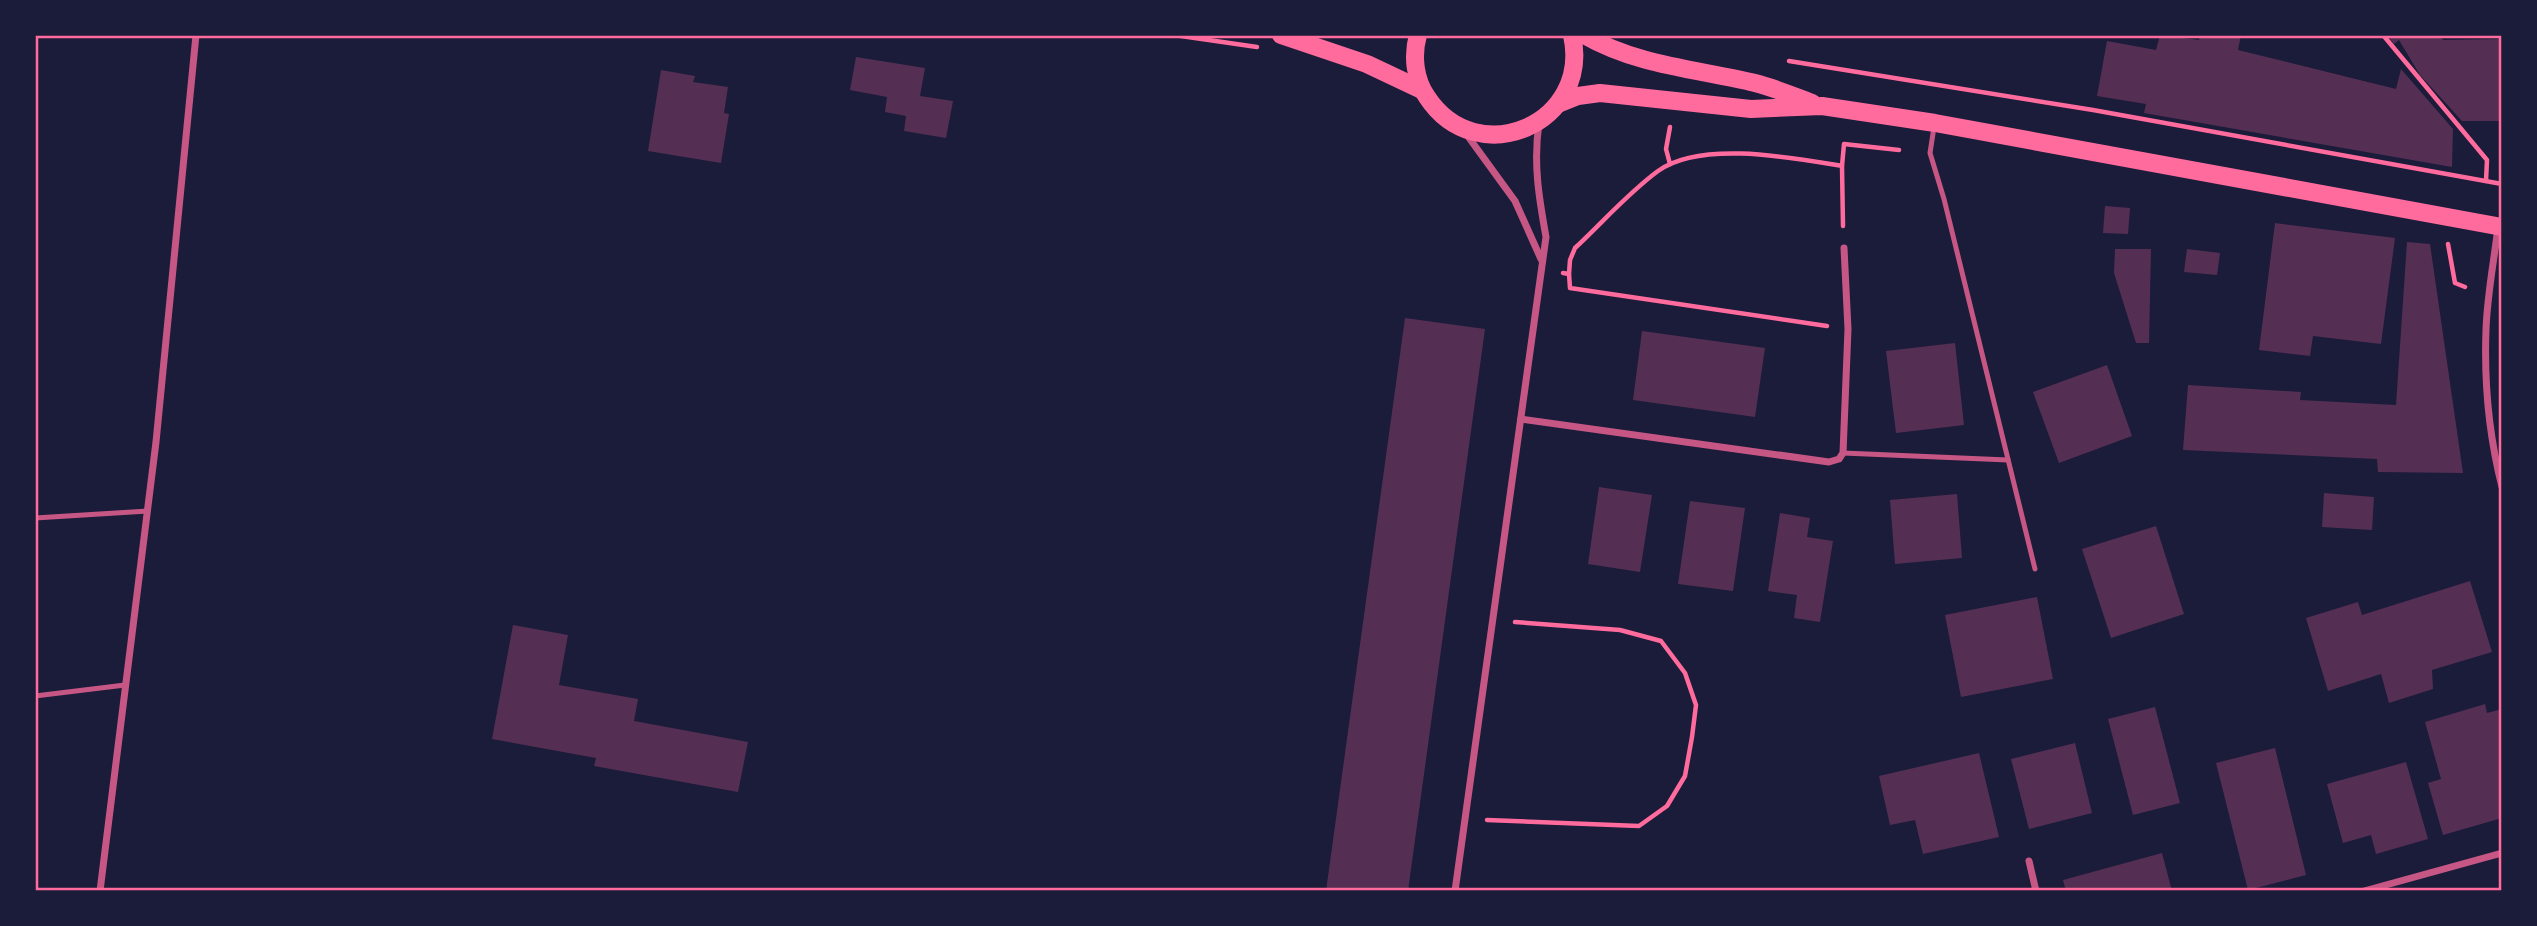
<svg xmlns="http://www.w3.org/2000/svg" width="2537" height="926" font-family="'Noto Sans',sans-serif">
<rect width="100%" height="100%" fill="#1b1b3a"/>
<g fill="#542f53">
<path d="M2160 35 2199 40 2200 35H2241L2238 50 2396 89 2401 69 2453 129 2452 167 2144 113 2146 104 2097 96 2107 41 2156 50Z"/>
<path d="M2387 35H2440L2443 40 2501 39 2499 121H2462L2420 75 2399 40 2394 44Z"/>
<path d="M856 57 925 68 920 96 953 101 946 138 904 131 906 116 885 112 887 97 850 90Z"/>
<path d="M661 70 695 76 693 82 728 87 724 113 729 114 721 163 648 151Z"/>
<path d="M2105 206 2130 208 2128 234 2103 233Z"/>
<path d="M2275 223 2395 238 2381 344 2313 336 2310 356 2259 350Z"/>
<path d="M2407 242 2430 244 2463 473 2378 472 2377 459 2183 450 2188 385 2301 392 2300 400 2396 405Z"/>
<path d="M2115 249H2151L2149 343H2136L2114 273Z"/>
<path d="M2187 249 2220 253 2217 275 2184 272Z"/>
<path d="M1405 318 1485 329 1408 891H1326Z"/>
<path d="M1642 331 1765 348 1755 417 1633 400Z"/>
<path d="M1955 343 1964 425 1896 433 1886 351Z"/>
<path d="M2107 365 2132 436 2059 463 2033 392Z"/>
<path d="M1599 487 1652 495 1640 572 1588 564Z"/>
<path d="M2324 493 2374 497 2372 530 2322 527Z"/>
<path d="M1957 494 1962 558 1895 564 1890 500Z"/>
<path d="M1690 501 1745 508 1733 591 1678 584Z"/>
<path d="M1780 513 1810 518 1807 537 1833 541 1820 622 1794 618 1797 595 1768 591Z"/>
<path d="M2156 526 2184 614 2111 638 2082 549Z"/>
<path d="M2470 581 2492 652 2432 670 2433 689 2389 703 2381 674 2328 691 2306 618 2358 602 2362 615Z"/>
<path d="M2037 597 2053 679 1961 697 1945 615Z"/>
<path d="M513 625 568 635 559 685 638 699 634 721 748 742 738 792 594 766 596 758 492 739Z"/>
<path d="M2485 704 2487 713 2502 709V818L2443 835 2428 783 2441 779 2425 722Z"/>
<path d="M2155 707 2180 803 2133 815 2108 719Z"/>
<path d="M2075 743 2092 813 2029 829 2011 759Z"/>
<path d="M2275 748 2306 875 2248 890 2216 763Z"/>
<path d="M1979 753 1999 837 1923 854 1915 820 1890 825 1879 776Z"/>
<path d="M2406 762 2428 839 2376 854 2371 835 2343 843 2327 784Z"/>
<path d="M2162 853 2172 891H2066L2063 880Z"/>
</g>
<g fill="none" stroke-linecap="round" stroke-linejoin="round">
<g stroke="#ff6b9d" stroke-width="4.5">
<path d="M1174 35 1257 47"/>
<path d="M2383 35 2487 160 2486 181"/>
<path d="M1789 61 2093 110 2502 184"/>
<path d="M1670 127 1666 149 1670 164"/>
<path d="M1842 166 1843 226"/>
<path d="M2448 244 2455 283 2465 287"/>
<path d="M1563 273 1569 274 1570 260 1575 248C1602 223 1628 193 1658 171 1701 140 1793 158 1842 166L1844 144 1899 150"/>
<path d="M1569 274 1570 288 1827 326"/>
<path d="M1487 820 1639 826 1667 806 1685 776 1692 737 1696 705 1685 673 1661 641 1620 630 1515 622"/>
</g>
<g stroke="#c65784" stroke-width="5">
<path d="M1934 127 1930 153 1944 199 2035 569"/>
<path d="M1843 453 2008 460"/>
<path d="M35 518 148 511"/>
<path d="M35 696 125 685"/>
</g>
<g stroke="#c65784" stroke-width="7">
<path d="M1467 135 1515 201 1541 259"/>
<path d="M2498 227C2494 261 2487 296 2486 330 2484 384 2489 436 2502 487"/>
<path d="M1521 419 1829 462 1839 459 1843 453 1848 329 1844 248"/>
<path d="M2029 861 2036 891"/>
<path d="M100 891 156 442 196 35"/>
<path d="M1455 891 1546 237C1539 198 1533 163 1539 123"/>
<path d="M2364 891 2502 853"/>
</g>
<g stroke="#ff6b9d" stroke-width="18">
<path d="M1281 35 1367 64 1422 90"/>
<path d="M1418 35C1412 56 1415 80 1427 97 1477 173 1592 124 1572 35"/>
<path d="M1584 35C1638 66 1697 69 1755 83 1775 88 1793 96 1812 103"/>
<path d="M1558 104 1578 96 1600 93 1751 109 1822 106 1935 123 2502 227"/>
</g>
</g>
<rect width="2537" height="926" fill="none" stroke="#1b1b3a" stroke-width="74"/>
<rect x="37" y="37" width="2463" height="852" fill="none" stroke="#ff6b9d" stroke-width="2.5"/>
</svg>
